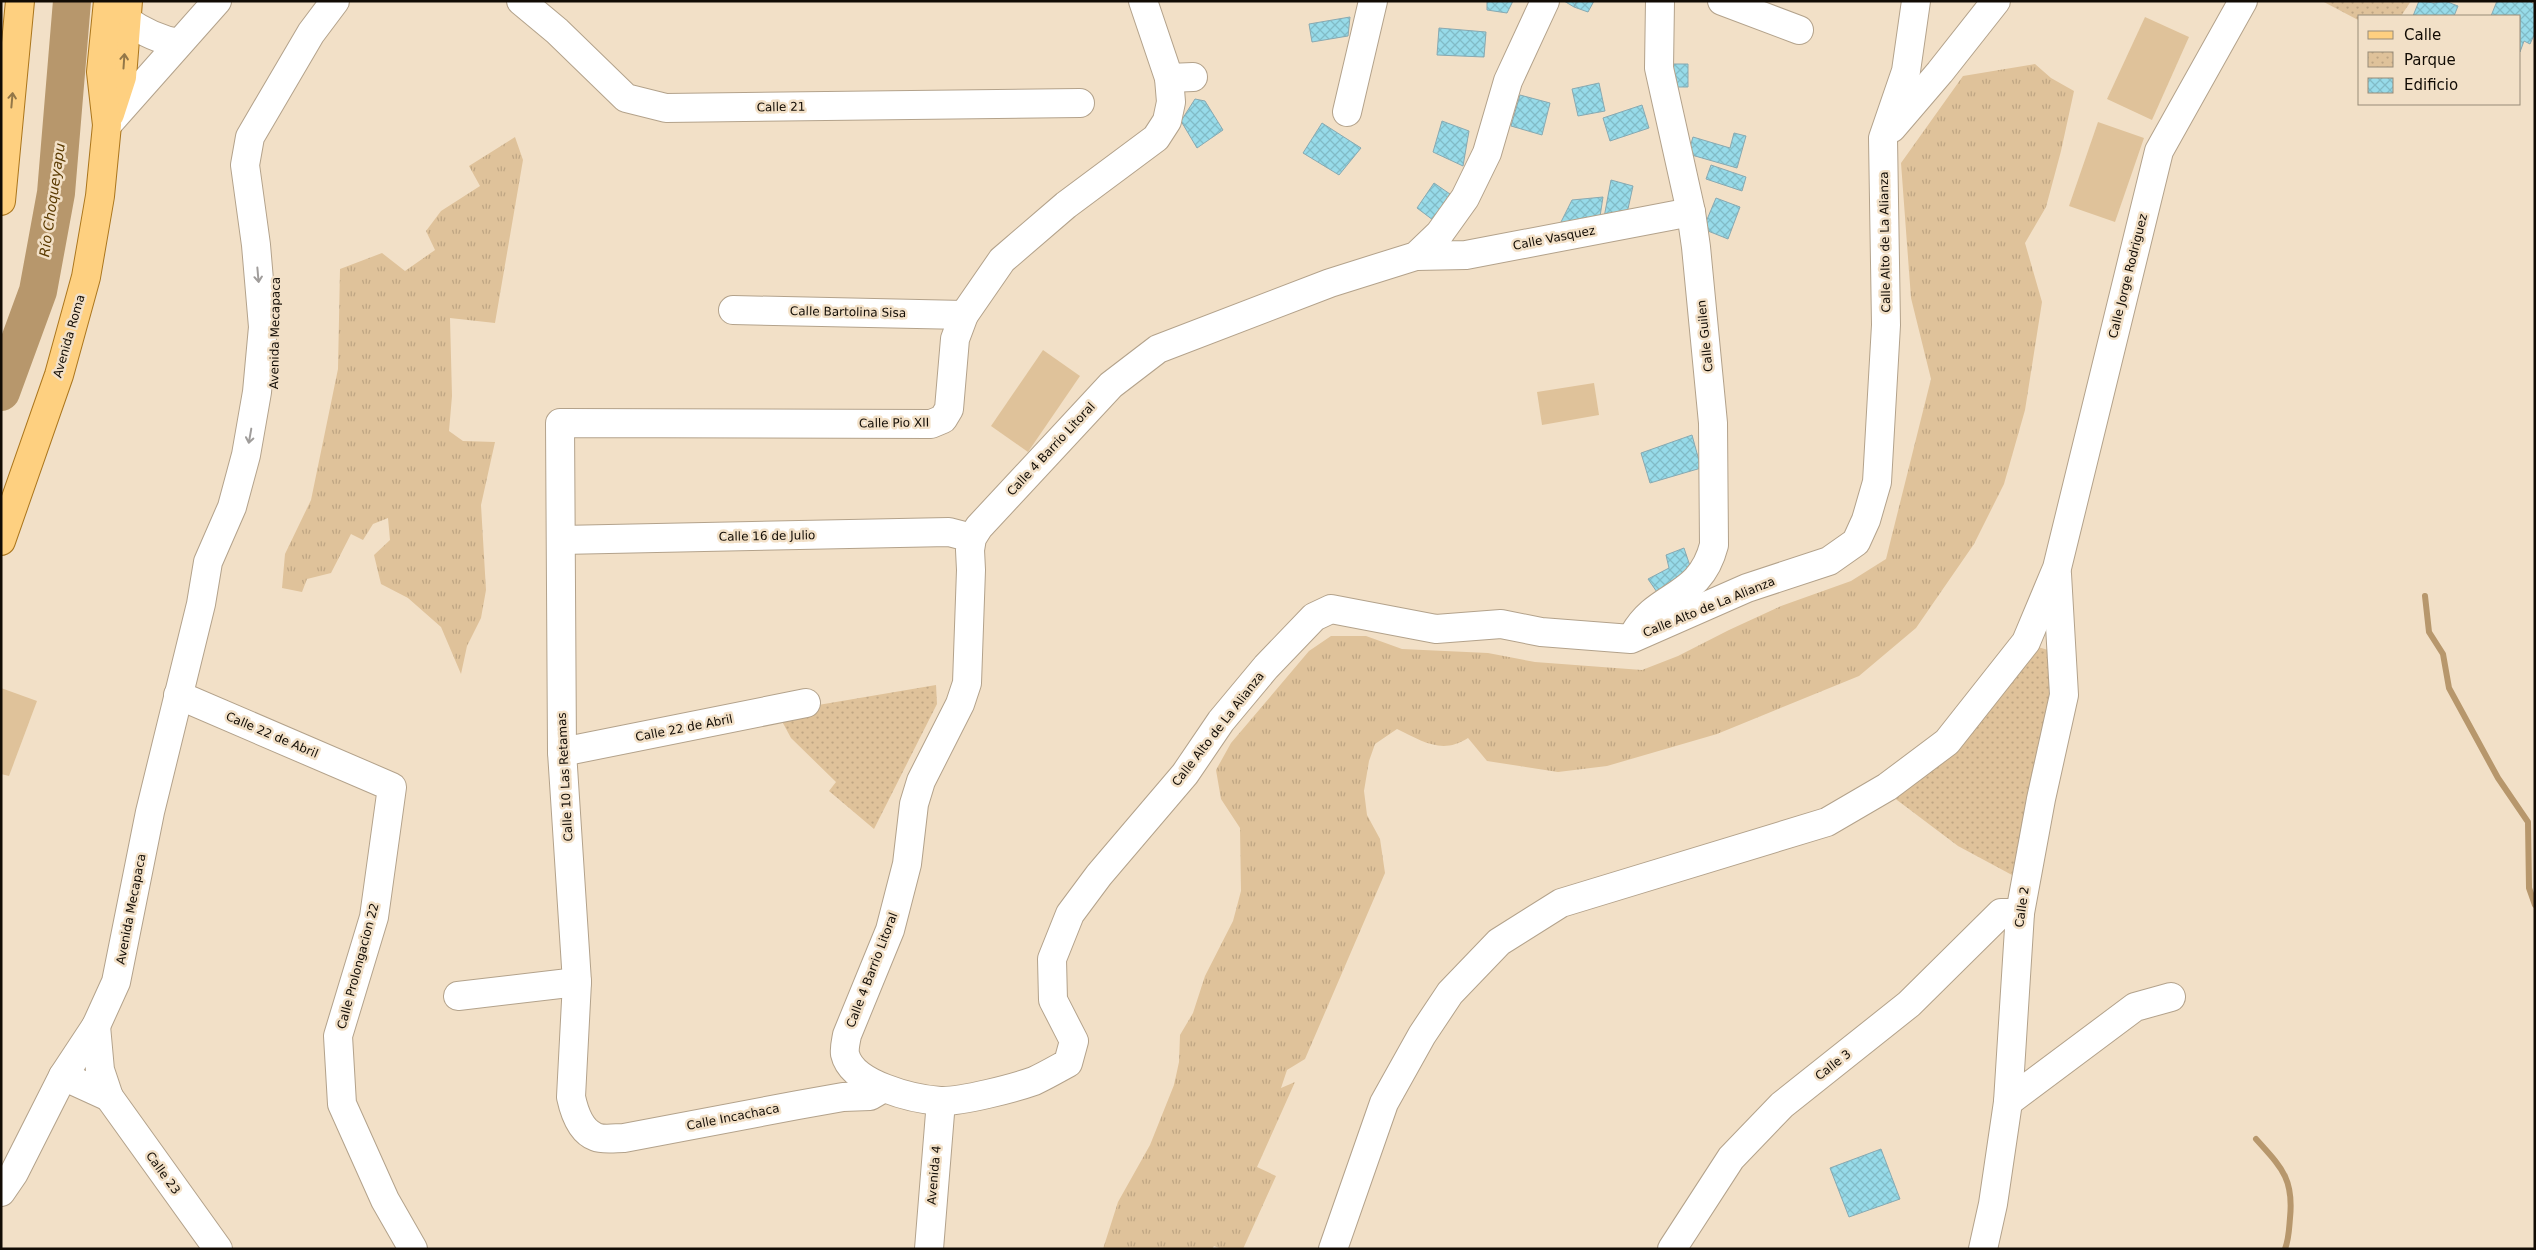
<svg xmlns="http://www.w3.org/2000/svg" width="2536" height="1250" font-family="'DejaVu Sans',sans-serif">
<defs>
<pattern id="grass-tufts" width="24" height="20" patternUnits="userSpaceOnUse" patternTransform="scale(1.25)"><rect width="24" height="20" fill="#dfc29a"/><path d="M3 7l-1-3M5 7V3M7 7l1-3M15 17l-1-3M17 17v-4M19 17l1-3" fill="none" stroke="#bea583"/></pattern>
<pattern id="park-dots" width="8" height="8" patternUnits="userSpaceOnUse" patternTransform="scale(1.25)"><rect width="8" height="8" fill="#dfc29a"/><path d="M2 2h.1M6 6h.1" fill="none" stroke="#bea583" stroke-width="1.8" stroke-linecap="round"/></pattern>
<pattern id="building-cross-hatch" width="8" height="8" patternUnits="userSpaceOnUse" patternTransform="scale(1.25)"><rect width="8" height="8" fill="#97dbe9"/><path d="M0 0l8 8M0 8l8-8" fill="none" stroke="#81bbc6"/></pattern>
</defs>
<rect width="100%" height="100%" fill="#f2e0c7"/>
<g fill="url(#grass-tufts)">
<path d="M2035 64 2051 78 2074 91 2061 151 2046 207 2025 243 2042 302 2025 410 2004 484 1974 544 1916 628 1859 676 1717 734 1607 766 1558 772 1487 761 1468 738C1442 755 1422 741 1397 729L1375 744 1369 761 1364 791 1367 815 1380 839 1385 873 1305 1059 1287 1070 1281 1088 1295 1082 1257 1167 1276 1176 1243 1249H1222L1214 1246 1212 1249H1103L1118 1202 1150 1145 1174 1085 1179 1062 1180 1035 1193 1013 1205 976 1233 921 1241 891 1240 828 1221 799 1216 770 1231 743 1309 651 1331 636H1366L1402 649 1488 653 1535 662 1642 670 1678 656 1729 630 1781 606 1851 581 1886 559 1931 379 1911 298 1901 163 1963 76Z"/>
<path d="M515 137 523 160 495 323 450 318 452 396 449 431 463 441 495 442 481 505 486 590 481 618 467 646 461 674 441 627 408 598 381 584 374 555 390 540 388 518 373 524 363 540 351 534 331 573 307 579 302 592 282 588 285 554 311 500 338 369 340 269 382 253 405 271 435 250 426 231 441 211 480 186 469 166Z"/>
</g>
<g fill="url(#park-dots)">
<path d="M2322 1H2411L2401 16H2360V21Z"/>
<path d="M2035 646 2051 651V693L2025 846 2012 875 1958 846 1893 797Z"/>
<path d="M936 685 937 704 874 829 829 791 836 782 791 738 777 712Z"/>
</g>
<g fill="#dfc29a">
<path d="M2145 17 2189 37 2152 120 2107 99Z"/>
<path d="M2098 122 2144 138 2115 222 2069 206Z"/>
<path d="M1043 350 1080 376 1028 452 991 426Z"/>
<path d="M1594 383 1599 415 1542 425 1537 392Z"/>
<path d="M1 688 37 701 9 776 1 774Z"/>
</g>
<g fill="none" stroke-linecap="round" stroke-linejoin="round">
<g stroke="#b7976c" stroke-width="6">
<path d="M2425 596 2429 632 2443 654 2449 688 2498 778 2528 822 2529 888 2535 905"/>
<path d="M2256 1139C2281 1167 2294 1178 2290 1218 2289 1229 2289 1239 2285 1249"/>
</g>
<path stroke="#b7976c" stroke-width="38" d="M1 392 38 291 56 193 72 1"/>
</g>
<g fill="url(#building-cross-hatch)" stroke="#88a9b1">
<path d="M1487 1H1513L1507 13 1487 10Z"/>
<path d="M1564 1H1577L1574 7Z"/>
<path d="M1577 1H1594L1588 12 1574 7Z"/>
<path d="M2419 1 2434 3 2445 1 2458 6 2454 16H2413Z"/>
<path d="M2497 1H2529L2534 4 2535 33 2530 44 2524 41 2520 52V16H2491Z"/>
<path d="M1350 17 1348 36 1312 42 1309 24Z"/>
<path d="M1439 28 1486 32 1484 57 1437 55Z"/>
<path d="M1673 64H1688V87H1672Z"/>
<path d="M1599 83 1605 111 1578 116 1572 89Z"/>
<path d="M1520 95 1550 103 1542 135 1511 126Z"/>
<path d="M1195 99 1205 101 1223 130 1197 148 1181 121Z"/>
<path d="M1642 105 1649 128 1610 141 1603 118Z"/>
<path d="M1442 121 1469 131 1463 166 1433 152Z"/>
<path d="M1322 123 1361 148 1339 175 1303 153Z"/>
<path d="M1734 133 1746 136 1737 168 1688 154 1693 137 1730 148Z"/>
<path d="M1711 165 1746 177 1742 191 1706 179Z"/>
<path d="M1611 180 1633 186 1626 218 1603 223Z"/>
<path d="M1434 183 1450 194 1433 220 1417 208Z"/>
<path d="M1603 197 1599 223 1560 224 1572 200Z"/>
<path d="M1716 198 1740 207 1728 239 1703 229Z"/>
<path d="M1692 435 1701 468 1650 483 1641 453Z"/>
<path d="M1684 548 1692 572 1661 598 1648 579 1669 568 1666 555Z"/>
<path d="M1881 1149 1900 1199 1849 1217 1830 1168Z"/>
</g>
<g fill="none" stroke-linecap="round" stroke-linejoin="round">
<defs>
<g id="minor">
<path d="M521 1 557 31 626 98 666 108 1080 103"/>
<path d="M1545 1 1508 81 1487 153 1465 198 1440 233 1416 256 1330 283 1158 349 1111 385 979 527 972 538 970 550 971 570 967 683 960 704 921 781 914 804 907 864 890 930 847 1035C846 1041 844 1048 845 1054 852 1085 914 1099 940 1101 961 1102 1014 1088 1034 1081 1045 1076 1057 1069 1068 1063L1074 1041 1053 1000 1052 959 1070 914 1099 875 1185 774 1221 721 1266 667 1314 617 1331 609 1436 629 1501 624 1541 632 1631 639 1747 588 1829 561 1856 542 1866 520 1877 482 1886 325 1883 138 1906 71 1916 1"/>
<path d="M1722 1 1799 30"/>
<path d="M126 20C143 32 159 40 179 43"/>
<path d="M1169 78 1193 77"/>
<path d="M1347 112 1373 1"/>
<path d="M107 125 217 1"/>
<path d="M1892 128 1940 72 1996 1"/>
<path d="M1416 256 1466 255 1691 212"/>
<path d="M733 310 964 315"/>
<path d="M561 540 949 532 972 538"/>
<path d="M1634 634C1658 592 1700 600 1714 545L1713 423 1696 247 1691 212 1659 68 1660 1"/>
<path d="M178 695 392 787 374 917 338 1036 342 1104 385 1200 413 1249"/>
<path d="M562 752 806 703"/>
<path d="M458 996 577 982"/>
<path d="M63 1076 109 1097 100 1070 96 1026"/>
<path d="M882 1089 870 1096 843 1097 798 1105 624 1138C616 1138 603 1140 596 1137 580 1131 574 1111 571 1097L577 982 562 752 560 423 931 424 943 419 949 409 955 339 964 315 1002 260 1066 205 1156 138 1167 121 1171 102 1169 78 1143 1"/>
<path d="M109 1097 218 1249"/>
<path d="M2008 1102 2135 1007 2171 997"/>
<path d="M1 1192 14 1173 63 1076 96 1026 116 982 150 812 201 604 208 562 232 507 246 455 257 392 263 327 256 245 245 165 250 137 311 33 335 1"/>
<path d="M929 1249 941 1101"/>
<path d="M1333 1249 1384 1103 1422 1035 1450 993 1499 942 1561 903 1827 822 1887 787 1947 742 2026 642 2057 568 2159 151 2243 1"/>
<path d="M1672 1249 1731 1158 1782 1105 1909 1004 2001 913H2020"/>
<path d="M1983 1249 1993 1204 2008 1102 2020 913 2041 799 2064 695 2057 574"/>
</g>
<g id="major">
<path d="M110 114 122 77 128 1"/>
<path d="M1 201 20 1"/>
<path d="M1 541 59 375 86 277 100 196 107 125 101 72 108 1"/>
</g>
</defs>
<use href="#minor" stroke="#b3a28b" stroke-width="30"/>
<use href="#major" stroke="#ab761d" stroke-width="30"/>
<use href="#minor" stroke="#fff" stroke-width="28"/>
<use href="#major" stroke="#fed080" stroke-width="28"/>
</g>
<defs><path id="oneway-shaft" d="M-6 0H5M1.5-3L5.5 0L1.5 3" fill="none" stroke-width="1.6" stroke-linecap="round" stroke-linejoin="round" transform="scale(1.25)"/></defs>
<g stroke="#937748">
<use href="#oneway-shaft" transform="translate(124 61) rotate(-86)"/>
<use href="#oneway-shaft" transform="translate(12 100) rotate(-85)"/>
</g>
<g stroke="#a09d9b">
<use href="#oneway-shaft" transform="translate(258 275) rotate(85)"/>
<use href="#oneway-shaft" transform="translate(250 436) rotate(100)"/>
</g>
<g text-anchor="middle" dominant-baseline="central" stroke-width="5" stroke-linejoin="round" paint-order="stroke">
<g font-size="12" fill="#110b04" stroke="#f2e0c7">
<text transform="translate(781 107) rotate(-1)">Calle 21</text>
<text transform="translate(1554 238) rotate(-11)">Calle Vasquez</text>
<text transform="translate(1885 242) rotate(-91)">Calle Alto de La Alianza</text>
<text transform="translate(2128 276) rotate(-76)">Calle Jorge Rodriguez</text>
<text transform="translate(848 312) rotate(1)">Calle Bartolina Sisa</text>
<text transform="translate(275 333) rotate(-89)">Avenida Mecapaca</text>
<text transform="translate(69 336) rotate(-74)">Avenida Roma</text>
<text transform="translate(1705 336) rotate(-96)">Calle Guilen</text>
<text transform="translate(894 423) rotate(-1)">Calle Pio XII</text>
<text transform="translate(1051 449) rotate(-47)">Calle 4 Barrio Litoral</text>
<text transform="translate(767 536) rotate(-1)">Calle 16 de Julio</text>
<text transform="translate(1709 607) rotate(-22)">Calle Alto de La Alianza</text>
<text transform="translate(684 728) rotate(-11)">Calle 22 de Abril</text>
<text transform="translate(1218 729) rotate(-52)">Calle Alto de La Alianza</text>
<text transform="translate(272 735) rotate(23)">Calle 22 de Abril</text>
<text transform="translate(565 777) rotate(-93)">Calle 10 Las Retamas</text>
<text transform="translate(2022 907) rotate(-82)">Calle 2</text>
<text transform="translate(131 909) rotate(-79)">Avenida Mecapaca</text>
<text transform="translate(358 966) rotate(-75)">Calle Prolongacion 22</text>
<text transform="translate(872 970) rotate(-69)">Calle 4 Barrio Litoral</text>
<text transform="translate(1833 1065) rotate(-38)">Calle 3</text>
<text transform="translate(733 1117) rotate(-11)">Calle Incachaca</text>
<text transform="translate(163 1173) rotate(54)">Calle 23</text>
<text transform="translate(934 1175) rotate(-85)">Avenida 4</text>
</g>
<g font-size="14" font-style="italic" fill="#5a3a00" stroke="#f2e0c7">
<text transform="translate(52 200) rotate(-82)">Río Choqueyapu</text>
</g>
</g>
<rect width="2536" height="1250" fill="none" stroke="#110b04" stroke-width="5"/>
<rect x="2358" y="15" width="162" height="90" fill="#f2e0c7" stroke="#988b79"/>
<rect x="2368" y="31" width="25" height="8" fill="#fed080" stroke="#988b79"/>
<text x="2404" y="40" font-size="15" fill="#110b04">Calle</text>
<rect x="2368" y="52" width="25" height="15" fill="url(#park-dots)" stroke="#988b79"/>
<text x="2404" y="65" font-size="15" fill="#110b04">Parque</text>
<rect x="2368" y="78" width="25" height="15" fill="url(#building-cross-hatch)" stroke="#988b79"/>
<text x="2404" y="90" font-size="15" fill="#110b04">Edificio</text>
</svg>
